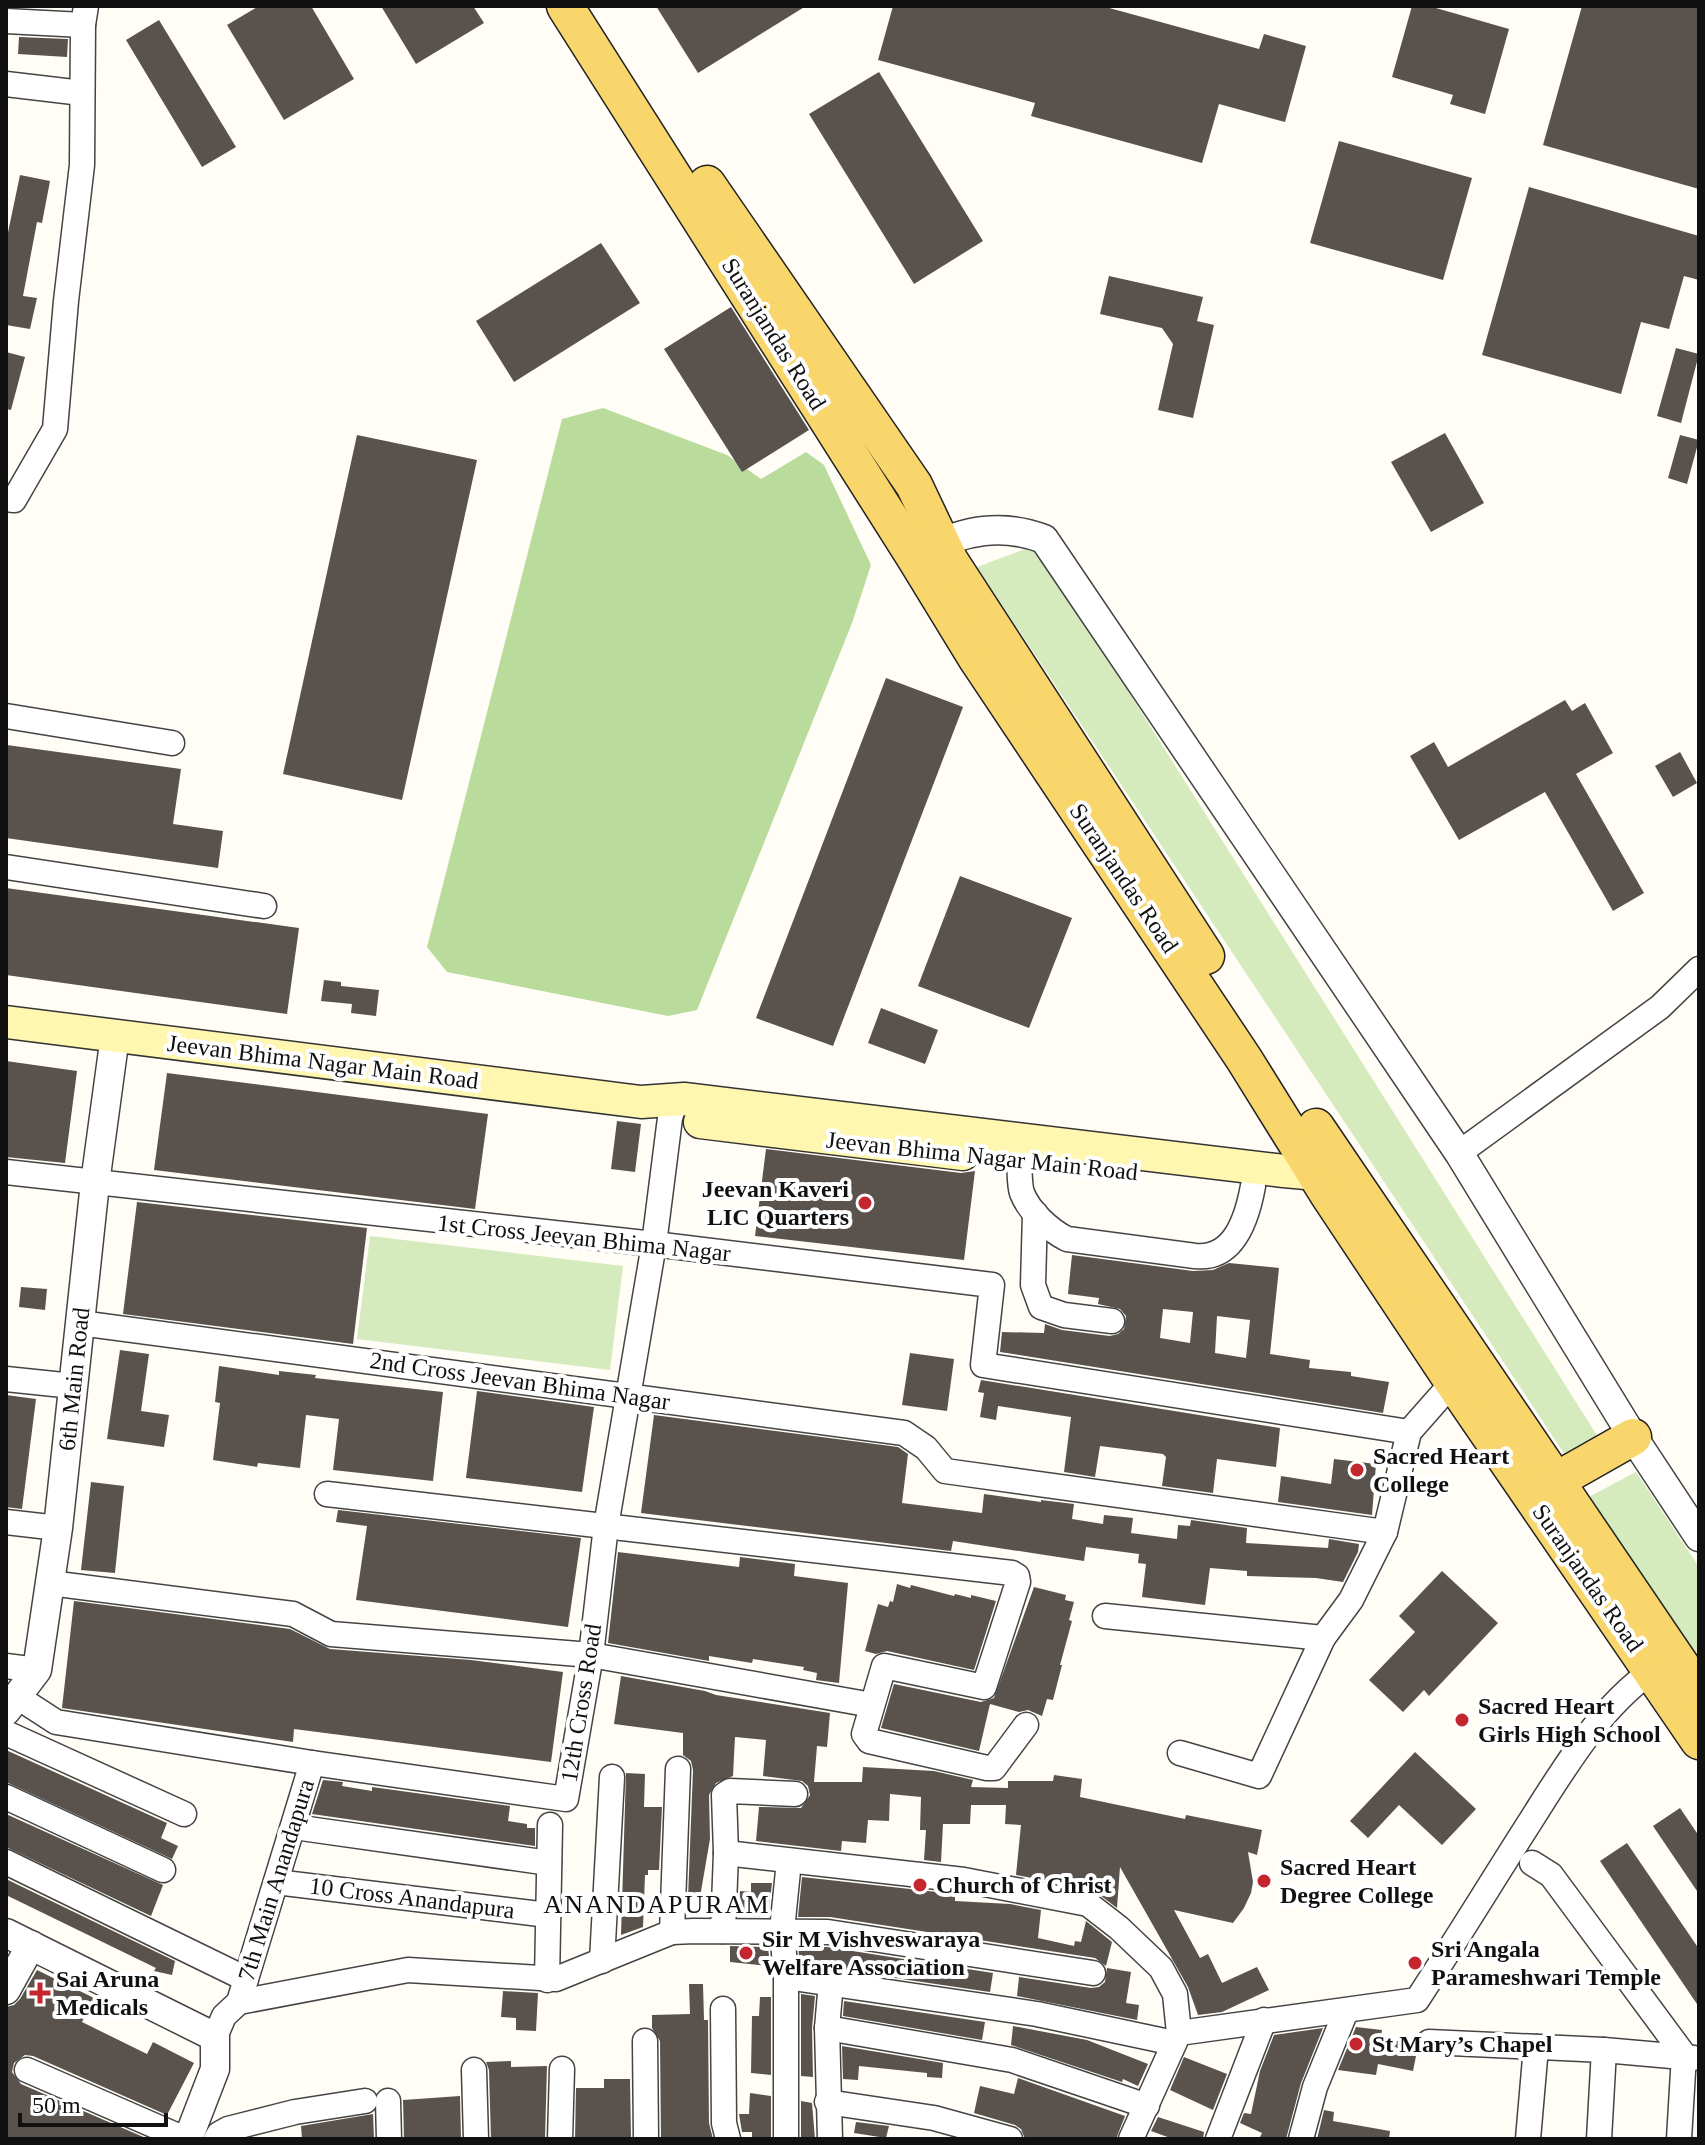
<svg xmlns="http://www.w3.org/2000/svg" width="1705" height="2145" font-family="Georgia,serif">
<rect width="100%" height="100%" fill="#fffdf5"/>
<g fill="#d5ebbd">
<path d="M1036 545 1598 1437 1565 1455 977 567Z"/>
<path d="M370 1236 623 1266 610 1370 357 1339Z"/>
<path d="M1636 1472 1699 1567V1666L1585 1499Z"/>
</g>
<path fill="#b9dc9c" d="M603 408 727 455 761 479 806 452 824 465 871 565 852 623 697 1010 668 1016 447 972 427 947 562 419Z"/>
<g fill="#5a524d" fill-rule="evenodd">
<path d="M259 6H311L354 79 284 120 227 25Z"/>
<path d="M381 6H473L484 23 416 64Z"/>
<path d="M656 6H806L698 73Z"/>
<path d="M893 6H1102L1259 49 1264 34 1306 46 1285 122 1219 104 1202 163 1031 116 1035 103 878 60Z"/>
<path d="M1412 6H1429L1509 29 1485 114 1450 104 1453 95 1392 77Z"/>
<path d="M1582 6H1699V189L1543 145Z"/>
<path d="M159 20 236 147 202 167 126 40Z"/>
<path d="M19 37 68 39 67 57 18 54Z"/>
<path d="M879 72 983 241 914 284 809 114Z"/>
<path d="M1339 141 1472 178 1443 280 1310 243Z"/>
<path d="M20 175 50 181 42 223 37 222 23 296 37 298 30 329 6 325V242Z"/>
<path d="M1529 187 1699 236V280L1684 276 1669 329 1641 322 1621 394 1482 355Z"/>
<path d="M601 243 640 303 514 382 476 321Z"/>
<path d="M1109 276 1203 297 1197 321 1214 325 1193 418 1158 410 1173 344 1162 328 1100 314Z"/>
<path d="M731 307 809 430 742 472 664 349Z"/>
<path d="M1676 348 1699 354 1681 423 1657 416Z"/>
<path d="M6 352 25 357 11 410 6 409Z"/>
<path d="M1445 433 1484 503 1431 532 1391 462Z"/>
<path d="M357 435 477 460 402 800 283 774Z"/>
<path d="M1680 435 1699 440 1687 484 1668 478Z"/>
<path d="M886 678 963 707 833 1046 756 1018Z"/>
<path d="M1565 700 1572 711 1585 703 1613 753 1576 774 1644 893 1613 911 1545 792 1459 840 1410 756 1434 742 1448 767Z"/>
<path d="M7 745 181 769 173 824 223 831 218 868 6 838Z"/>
<path d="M1680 752 1697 783 1673 797 1655 766Z"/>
<path d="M960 876 1072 918 1029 1028 918 986Z"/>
<path d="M6 888 299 928 287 1014 6 975Z"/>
<path d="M324 980 341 982V986L379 990 376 1016 351 1013 352 1004 321 1001Z"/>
<path d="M881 1008 938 1030 925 1064 868 1043Z"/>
<path d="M6 1061 77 1071 65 1163 6 1157Z"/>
<path d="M167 1073 488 1114 475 1209 154 1170Z"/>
<path d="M617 1121 641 1124 635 1172 611 1169Z"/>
<path d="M766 1149 961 1173 975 1171 964 1260 755 1236Z"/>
<path d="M137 1202 367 1228 353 1344 123 1314Z"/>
<path d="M1072 1255 1193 1271 1213 1270 1229 1263 1279 1268 1270 1354 1310 1360 1309 1368 1351 1372V1376L1389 1382 1383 1413 1000 1352 1002 1332 1044 1333 1045 1324 1062 1330 1110 1336 1118 1334 1124 1329 1126 1316 1120 1309 1098 1304 1099 1298 1068 1294ZM1163 1309 1193 1312 1190 1343 1160 1338ZM1217 1316 1250 1320 1246 1358 1215 1353Z"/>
<path d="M21 1287 47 1289 45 1310 19 1307Z"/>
<path d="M120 1350 149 1354 141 1411 169 1415 164 1447 107 1439Z"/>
<path d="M910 1353 954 1359 947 1411 902 1405Z"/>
<path d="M219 1366 279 1375V1371L316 1375 315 1378 443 1392 433 1481 333 1470 339 1419 306 1415 300 1468 258 1463 257 1467 213 1460 220 1403 215 1402Z"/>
<path d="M981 1380 1280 1428 1276 1467 1217 1459 1213 1493 1162 1486 1166 1457 1163 1454 1100 1446 1095 1477 1064 1472 1071 1417 998 1406 996 1420 980 1417 984 1393 978 1392Z"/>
<path d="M477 1391 594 1407 582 1492 466 1478Z"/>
<path d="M6 1395 36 1399 22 1509 6 1507Z"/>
<path d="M654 1415 898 1447 908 1454 902 1503 982 1513 984 1494 1041 1502V1500L1074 1504 1072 1519 1103 1524 1104 1515 1133 1518 1131 1533 1177 1539 1178 1525 1190 1526 1191 1520 1247 1528 1246 1543 1328 1548 1329 1539 1359 1544 1358 1552 1343 1582 1316 1578 1247 1576V1571L1210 1568 1205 1605 1142 1597 1146 1564 1138 1563 1139 1554 1086 1547 1084 1561 953 1541 951 1551 641 1513Z"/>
<path d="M1334 1459 1376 1464 1372 1515 1278 1502 1281 1476 1331 1484Z"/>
<path d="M91 1482 124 1486 115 1573 81 1570Z"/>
<path d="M338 1510 581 1538 568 1627 356 1600 367 1526 336 1522Z"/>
<path d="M618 1552 739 1567 740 1557 795 1564 794 1576 848 1583 839 1683 816 1680 817 1673 803 1670 804 1667 753 1659 752 1663 709 1656V1661L608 1643Z"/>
<path d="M1442 1571 1498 1623 1429 1696 1424 1690 1403 1712 1369 1680 1415 1632 1399 1616Z"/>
<path d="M897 1584 910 1588 911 1585 954 1596 955 1594 971 1598V1595L996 1601 974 1670 887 1651 876 1654 865 1651 878 1604 888 1607 890 1601 893 1602Z"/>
<path d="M1034 1587 1066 1595 1065 1600 1074 1602 1069 1620 1072 1621 1060 1665H1062L1053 1700 1047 1699 1042 1716 1028 1710 1019 1712 990 1704 979 1751 881 1728 894 1684 981 1702 994 1698Z"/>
<path d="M74 1601 290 1629 330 1649 471 1660 563 1672 551 1762 294 1729 293 1742 62 1708Z"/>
<path d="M621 1676 705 1691 716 1695 830 1713 827 1747 817 1746 814 1782H862L863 1767 934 1771 973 1780 971 1787 1008 1788V1781H1053L1054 1775 1082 1779 1080 1797 1185 1819 1186 1815 1262 1830 1257 1855 1248 1852 1253 1882 1251 1893 1244 1908 1233 1923 1174 1910 1200 1958 1208 1954 1222 1983 1257 1967 1269 1990 1222 2012 1198 2015 1188 1987 1120 1867 1117 1908 1092 1889 1016 1875 1021 1825 1005 1824 1006 1805H971L970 1824H943L941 1862 924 1860 926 1830H920L921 1797 890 1794 889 1821 868 1820 866 1843 842 1841 841 1851 756 1841 759 1807 801 1808 810 1795 808 1786 802 1781 763 1776 766 1740 735 1737 733 1776 716 1783 709 1795 710 1839 700 1897 688 1898 693 1770 691 1761 683 1755V1733L614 1724Z"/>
<path d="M6 1750 167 1823 161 1838 178 1846 172 1859 6 1782Z"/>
<path d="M1415 1752 1476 1809 1442 1845 1399 1805 1368 1838 1350 1821Z"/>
<path d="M626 1773 645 1774 644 1807H662L659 1870H648V1875H645L643 1927 621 1935Z"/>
<path d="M323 1780 343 1782 342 1786 372 1791V1787L510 1806 508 1821 527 1824V1828H535V1846L312 1814Z"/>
<path d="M1680 1808 1699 1836V1894L1653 1826Z"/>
<path d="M6 1814 163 1885 151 1916 6 1847Z"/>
<path d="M1627 1843 1699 1949V2007L1600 1861Z"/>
<path d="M802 1877 955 1894V1901L1010 1904 1041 1910 1038 1938 1074 1946 1075 1941 1081 1942 1086 1921 1112 1942 1106 1966 1095 1958 830 1917H798Z"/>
<path d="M6 1879 175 1961 172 1975 154 1971 156 1968 6 1895Z"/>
<path d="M751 1883H772L768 1917 739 1916 740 1891 751 1892Z"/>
<path d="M730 1946 768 1947 770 1966 730 1962Z"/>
<path d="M798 1947H827L993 1973 990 1992 800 1964Z"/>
<path d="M1107 1968 1131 1972 1126 2003 1139 2005 1137 2020 1017 1996 1019 1977 1091 1988 1099 1987 1105 1982Z"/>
<path d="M37 1970 94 1998 82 2022 147 2054 153 2042 194 2063 167 2115 33 2056 25 2055 14 2063 12 2072 21 2084 148 2139H6V2007L14 2005 20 1999Z"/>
<path d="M689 1984H703L704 2020H708L709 2123 713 2139H661L660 2041 652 2028V2015L690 2014Z"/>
<path d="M503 1991 538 1993 536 2031 516 2030V2018L501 2017Z"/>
<path d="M801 1994 815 1996 812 2028 813 2077 801 2076Z"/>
<path d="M760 1997H771V2075L751 2073 752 2016H759Z"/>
<path d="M844 2001 985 2022 982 2040 843 2016Z"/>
<path d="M1013 2026 1087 2040 1148 2064 1138 2086 1123 2079 1122 2082 1011 2045Z"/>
<path d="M1356 2027 1382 2030 1381 2037 1414 2044 1417 2051 1413 2071 1378 2064 1376 2075 1338 2070Z"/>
<path d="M1323 2028 1301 2083 1286 2139H1259L1262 2133 1240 2123 1244 2113 1251 2114 1260 2071 1274 2035Z"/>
<path d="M842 2046 943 2063 942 2078 927 2077V2073L859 2066 858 2080 843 2079Z"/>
<path d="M1184 2057 1227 2074 1213 2110 1170 2090Z"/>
<path d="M511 2061V2067L547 2066 545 2139H491L489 2070 486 2062Z"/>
<path d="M1018 2078 1125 2116 1116 2139H1025L1021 2129 1015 2125 974 2113 980 2086 1014 2094Z"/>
<path d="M604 2079H630L631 2139H575L576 2088H604Z"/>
<path d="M750 2093 771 2096V2139H752V2132H742L739 2114H749Z"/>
<path d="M460 2096 461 2139H404L403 2100Z"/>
<path d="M801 2101 812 2103 815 2139H801Z"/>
<path d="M1324 2110 1334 2112 1333 2121 1390 2131 1389 2139H1317Z"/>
<path d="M373 2114 374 2139H302L301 2126Z"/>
<path d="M1158 2117 1204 2132 1203 2139H1173L1151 2131Z"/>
<path d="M856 2122 889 2126 886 2138 854 2133Z"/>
</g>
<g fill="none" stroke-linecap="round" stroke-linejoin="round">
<defs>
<g id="minor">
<path d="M6 21 83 25"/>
<path d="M6 84 82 93"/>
<path d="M6 499 14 500 55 429 66 301 82 165 83 25 86 6"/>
<path d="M6 716 172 743"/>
<path d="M6 867 264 906"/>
<path d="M1459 1153 1660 1007 1699 969"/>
<path d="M1019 1160C1020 1170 1019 1184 1022 1193 1029 1211 1049 1230 1067 1239L1195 1256C1234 1260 1247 1219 1253 1186"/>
<path d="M6 1172 654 1244 992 1285 983 1365 1409 1432"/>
<path d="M1035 1213 1033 1285 1041 1307 1064 1315 1112 1321"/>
<path d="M80 1323 904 1433 926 1448 945 1471 1385 1532"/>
<path d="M6 1379 73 1386"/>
<path d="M327 1494 1012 1573 1017 1576 1018 1582 984 1687 884 1666 864 1734 869 1741 987 1768H994L1026 1725"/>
<path d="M6 1522 58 1528"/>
<path d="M50 1583 293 1614 331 1634 591 1655 872 1705"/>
<path d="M1105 1616 1323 1638"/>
<path d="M6 1666 37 1670"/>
<path d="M16 1696 56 1722 312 1763 566 1799 591 1655 606 1526 654 1244 670 1118 676 1098"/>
<path d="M6 1733 184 1814"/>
<path d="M1180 1753 1259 1776 1323 1638 1351 1600 1385 1532 1409 1432 1453 1382"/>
<path d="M6 1797 163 1870"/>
<path d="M294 1827 549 1863"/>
<path d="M726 1853 964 1880 1088 1904 1119 1928 1161 1968 1175 1994 1179 2033"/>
<path d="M6 1862 246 1979"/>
<path d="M1532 1863 1551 1875 1684 2055 1679 2139"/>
<path d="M276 1882 548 1915"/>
<path d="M723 1931 726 1853 724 1795 730 1791 795 1794"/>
<path d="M672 1932 678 1769"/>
<path d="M602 1961 612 1777"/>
<path d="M786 1977 1037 2014 1174 2043"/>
<path d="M547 1980 550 1825"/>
<path d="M239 2002 408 1970 556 1979 672 1932 694 1931 828 1932 1093 1973"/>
<path d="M723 2009 724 2123 728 2139"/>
<path d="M827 2028 1012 2060 1147 2106"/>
<path d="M215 2037 224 2016 239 2002 312 1763"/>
<path d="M645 2041 646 2139"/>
<path d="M1429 2042 1604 2050 1694 2058"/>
<path d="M27 2070 185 2139"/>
<path d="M474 2070 476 2139"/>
<path d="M388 2101 389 2139"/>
<path d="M827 2102 934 2118 1010 2139"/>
<path d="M216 2139 219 2134 228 2129 295 2112 365 2101"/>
<path d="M560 2139 562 2069"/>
<path d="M786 2139V1977L782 1930 789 1861"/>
<path d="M830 2139 827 2028 831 1982"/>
<path d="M1131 2139 1179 2033 1417 2000C1455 1942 1491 1883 1528 1825 1565 1767 1604 1699 1664 1663"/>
<path d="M1218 2139 1264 2020"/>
<path d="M1301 2139 1315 2087 1346 2011"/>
<path d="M1528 2139 1536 2047"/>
<path d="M1599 2139 1604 2050"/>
</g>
<g id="tertiary">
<path d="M925 550C965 530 1002 523 1044 539L1459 1153 1633 1437 1699 1537"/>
<path d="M6 1711 37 1670 58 1528 95 1183 115 1036"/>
<path d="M6 1933 215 2037V2069L188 2139"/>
<path d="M6 1990 31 1945"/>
</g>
<g id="secondary">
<path d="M6 1022 641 1102 684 1099 1284 1171 1317 1174 1336 1169"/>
<path d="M700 1122 963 1154"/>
</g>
<g id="primary">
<path d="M565 6 914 556 977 659 1244 1059 1328 1194 1453 1382 1699 1741"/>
<path d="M707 184 914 485 950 561 1206 956"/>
<path d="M1316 1127 1699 1692"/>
<path d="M1536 1492 1633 1437"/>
</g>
</defs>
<use href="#minor" stroke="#444" stroke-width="27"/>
<use href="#tertiary" stroke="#444" stroke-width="31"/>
<use href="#secondary" stroke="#333" stroke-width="35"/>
<use href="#primary" stroke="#222" stroke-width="39"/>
<use href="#minor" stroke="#fff" stroke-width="24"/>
<use href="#tertiary" stroke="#fff" stroke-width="28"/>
<use href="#secondary" stroke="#fff6b0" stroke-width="32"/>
<use href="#primary" stroke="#f9d66b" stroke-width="36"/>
</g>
<g fill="#c4262e" stroke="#fff" stroke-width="3">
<circle cx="865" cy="1203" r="8"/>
<circle cx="1357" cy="1470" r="8"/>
<circle cx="1462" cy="1720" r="8"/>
<circle cx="1264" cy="1881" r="8"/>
<circle cx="920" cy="1885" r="8"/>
<circle cx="746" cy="1953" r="8"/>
<circle cx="1415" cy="1963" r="8"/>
<path d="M36 1981h8v8h8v8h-8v8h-8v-8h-8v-8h8z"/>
<circle cx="1356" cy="2044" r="8"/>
</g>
<g text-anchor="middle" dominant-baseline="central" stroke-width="8" stroke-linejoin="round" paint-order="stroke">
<g font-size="24" fill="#111" stroke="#fff">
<text transform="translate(774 334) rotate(58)">Suranjandas Road</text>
<text transform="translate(1124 878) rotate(56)">Suranjandas Road</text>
<text transform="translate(323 1062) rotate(7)">Jeevan Bhima Nagar Main Road</text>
<text transform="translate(982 1156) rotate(6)">Jeevan Bhima Nagar Main Road</text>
<text transform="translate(584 1238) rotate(6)">1st Cross Jeevan Bhima Nagar</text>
<text transform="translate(74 1379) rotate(-84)">6th Main Road</text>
<text transform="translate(520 1381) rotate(8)">2nd Cross Jeevan Bhima Nagar</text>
<text transform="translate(1588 1578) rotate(55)">Suranjandas Road</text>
<text transform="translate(581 1703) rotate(-81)">12th Cross Road</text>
<text transform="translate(276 1880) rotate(-73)">7th Main Anandapura</text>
<text transform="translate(412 1898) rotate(7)">10 Cross Anandapura</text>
</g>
<g font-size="24" font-weight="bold" fill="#111" stroke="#fff" text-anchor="start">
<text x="849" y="1189" text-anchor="end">Jeevan Kaveri<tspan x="849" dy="28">LIC Quarters</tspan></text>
<text x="1373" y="1456">Sacred Heart<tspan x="1373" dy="28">College</tspan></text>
<text x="1478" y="1706">Sacred Heart<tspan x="1478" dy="28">Girls High School</tspan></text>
<text x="1280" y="1867">Sacred Heart<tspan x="1280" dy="28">Degree College</tspan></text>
<text x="936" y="1885">Church of Christ</text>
<text x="762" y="1939">Sir M Vishveswaraya<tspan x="762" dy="28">Welfare Association</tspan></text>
<text x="1431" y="1949">Sri Angala<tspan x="1431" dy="28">Parameshwari Temple</tspan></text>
<text x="56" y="1979">Sai Aruna<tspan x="56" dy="28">Medicals</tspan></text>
<text x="1372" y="2044">St Mary’s Chapel</text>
</g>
<g font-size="26" letter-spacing="2" fill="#111" stroke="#fff">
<text x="657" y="1904">ANANDAPURAM</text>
</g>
</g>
<rect width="1705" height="2145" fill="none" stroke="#111111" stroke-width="16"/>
<path d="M20 2113v12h146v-12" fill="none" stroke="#111111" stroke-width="4"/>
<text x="32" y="2113" font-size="24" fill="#111111" stroke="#ffffff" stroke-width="6" paint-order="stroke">50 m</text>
</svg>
